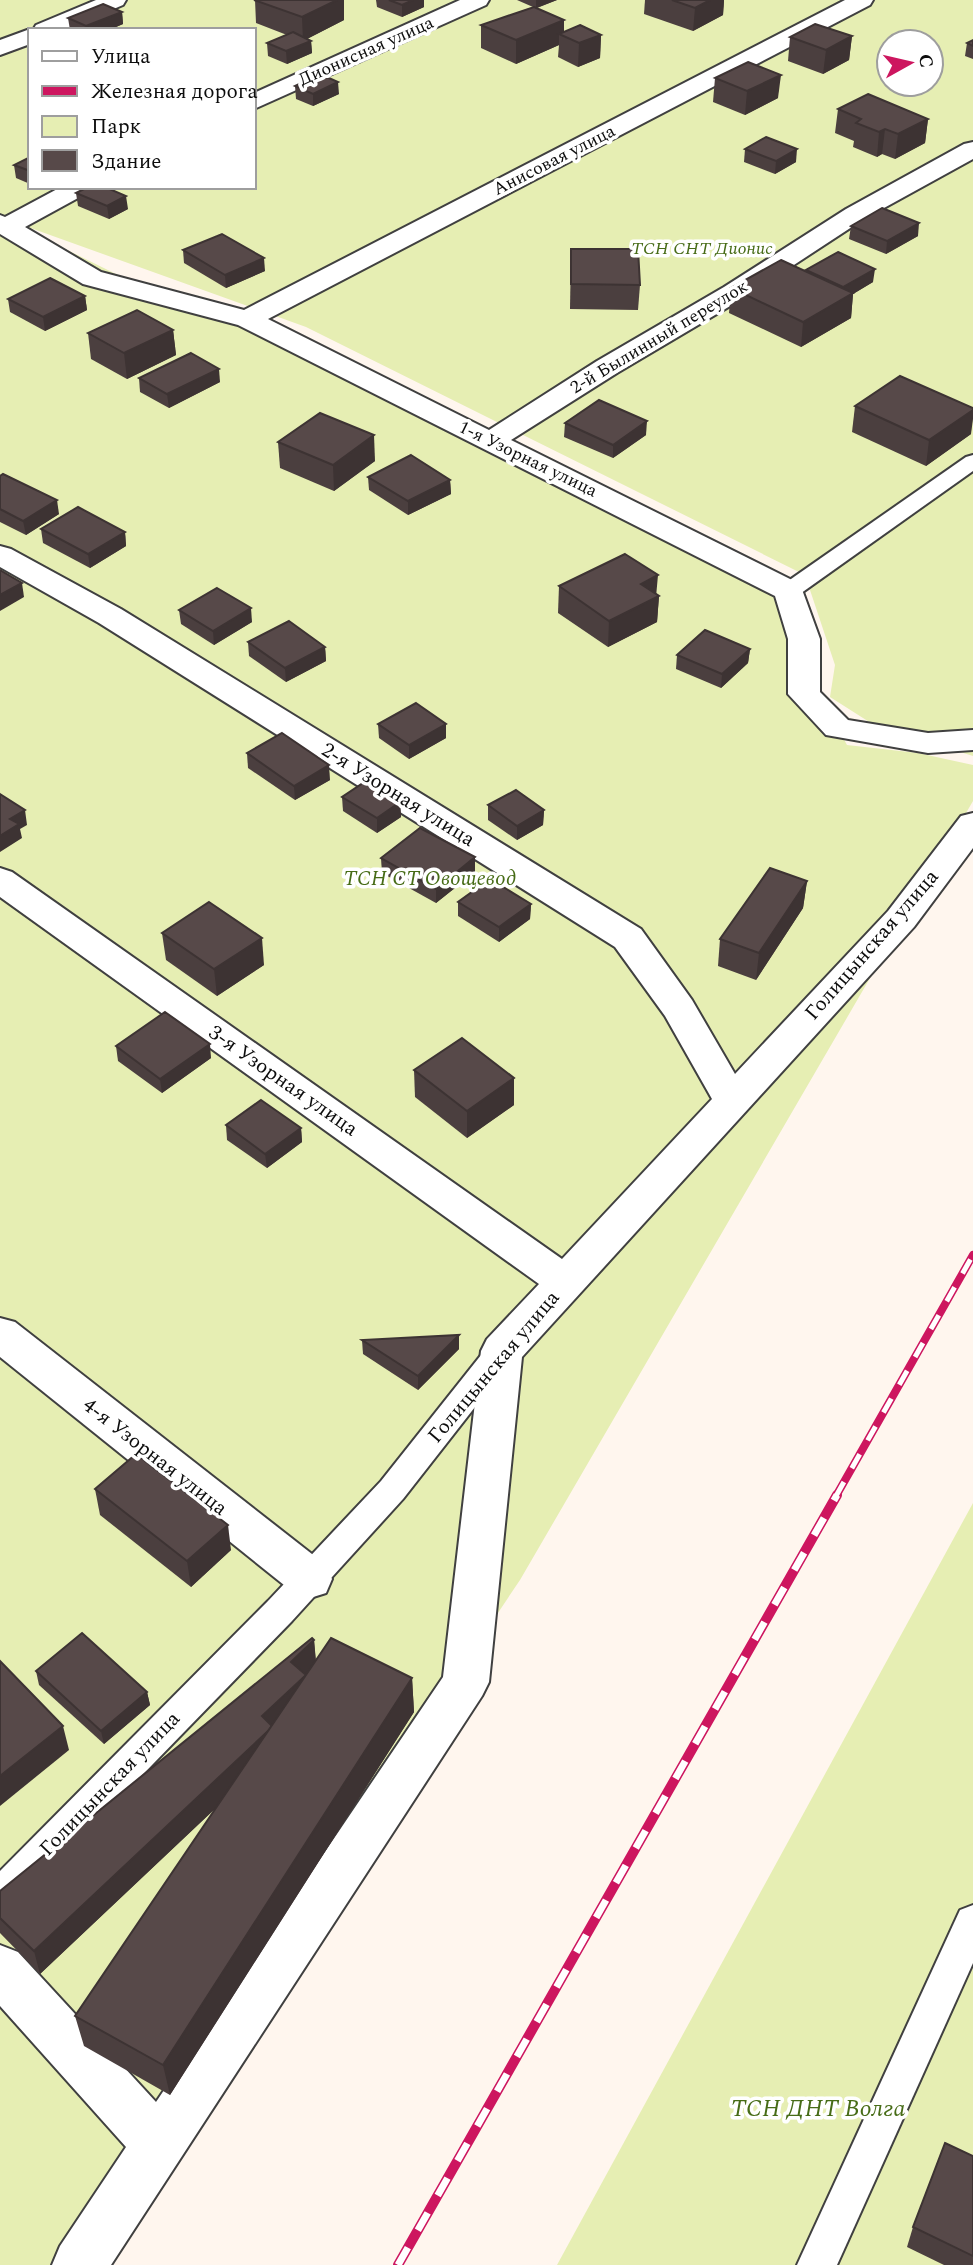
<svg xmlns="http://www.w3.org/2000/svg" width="973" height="2265" font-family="Spectral,serif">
<rect width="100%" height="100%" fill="#fff6ee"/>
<g fill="#e6eeb3" fill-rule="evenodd">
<path d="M0 0H973V756L874 725 830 697 835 665 805 575 306 327 0 217ZM30 30H254V187H30ZM889 42H931V84H889Z"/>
<path d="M0 224 53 243 120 276 219 304 278 327 792 579 816 688 847 745 918 753 973 765V801L520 1580 60 2265H0Z"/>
<path d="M973 1503V2265H557Z"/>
</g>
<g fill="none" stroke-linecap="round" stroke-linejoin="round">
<defs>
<g id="service">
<path d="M973 455V471L797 596H781L778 591 781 586 966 457Z"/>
<path d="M500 1341 511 1345 515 1353 511 1361 403 1499 292 1621 13 1908 0 1913V1871L268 1601 381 1481 489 1345Z"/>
<path d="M973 1905V1963L837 2265H797L960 1910Z"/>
</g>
<g id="minor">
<path d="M96 0H126L123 5 64 30H33L36 25Z"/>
<path d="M460 0H489L486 5 254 109V93Z"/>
<path d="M845 0H873L870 5 268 319 489 430 597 361 724 287 846 209 964 144 973 142V159L864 219 742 299 617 373 511 440 800 584 820 639V692L848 720 928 733 973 730V750L928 753 826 735 788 694V639L775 596 238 325 83 284 0 234V215L5 217 61 187H92L89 192 25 227 101 272 244 310Z"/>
<path d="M30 29 32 30H30V44L0 55V40Z"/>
<path d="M0 546 11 549 121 609 641 929 692 1000 735 1074 888 911 961 816 973 813V848L914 927 522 1357 489 1682 482 1696 111 2265H52L60 2246 126 2147 0 2006V1945L18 1952 156 2102 443 1677 481 1351 487 1339 539 1284 0 897V868L12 872 562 1259 712 1099 665 1016 615 947 99 623 0 567Z"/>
<path d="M0 1318 15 1322 326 1565 332 1579 326 1593 310 1598 294 1593 0 1357Z"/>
</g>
</defs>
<use href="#service" stroke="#404040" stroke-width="4"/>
<use href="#minor" stroke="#404040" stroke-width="4"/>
<use href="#service" fill="#fff" fill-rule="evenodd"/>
<use href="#minor" fill="#fff" fill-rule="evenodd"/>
<defs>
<path id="rail-far1" d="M836 1496 973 1255"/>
<path id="rail" d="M398 2265 837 1495"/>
</defs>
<use href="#rail-far1" stroke="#cd165f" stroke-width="8"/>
<use href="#rail" stroke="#cd165f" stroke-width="10"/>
<use href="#rail-far1" stroke="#fff" stroke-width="5" stroke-dasharray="16" stroke-linecap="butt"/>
<use href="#rail" stroke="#fff" stroke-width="7" stroke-dasharray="20" stroke-linecap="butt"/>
</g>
<g fill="#4b3f3f">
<path d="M255 0 344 20 307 39 311 41 312 53 287 64 268 56 267 43 287 35 256 23Z"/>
<path d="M376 0H424V7L402 17 377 7Z"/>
<path d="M517 0H557L537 8 564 20V32L601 35 600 58 578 67 558 57 559 45 516 64 481 48V25L533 7Z"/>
<path d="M645 0H724L723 15 693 31 644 14Z"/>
<path d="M122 12 123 24 109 30H70L68 18Z"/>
<path d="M852 36 849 60 823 74 788 61 790 37Z"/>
<path d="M973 40V59L965 56 967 43Z"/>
<path d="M715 78 778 98 745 115 713 102Z"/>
<path d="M295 86 339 94 313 106 296 99Z"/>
<path d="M838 109 928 119 925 143 895 159 882 154 877 157 853 147 854 141 835 133Z"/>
<path d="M745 149 796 162 775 174 744 162Z"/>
<path d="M30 157V184L16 178 14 165Z"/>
<path d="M76 193 128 209 109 219 78 206Z"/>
<path d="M851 226 918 236 886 254 849 239Z"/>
<path d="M571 249 640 285 638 310 570 309Z"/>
<path d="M183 250 265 271 226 288 184 263Z"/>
<path d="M806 270 873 282 853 294 851 318 801 347 729 313 731 288 805 271Z"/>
<path d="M85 296 87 310 45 331 10 312 8 299Z"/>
<path d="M173 330 176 355 127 379 91 359 88 333Z"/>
<path d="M139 378 220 382 169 408 140 392Z"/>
<path d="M855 406 971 434 926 466 852 432Z"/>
<path d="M565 423 646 435 613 458 564 437Z"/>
<path d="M278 442 375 461 334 491 280 468Z"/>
<path d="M0 476 59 514 26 535 0 522Z"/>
<path d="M368 477 450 480 451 494 408 515 369 490Z"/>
<path d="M41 529 125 532 126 546 90 568 43 543Z"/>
<path d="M559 586 656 594 659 596 657 622 608 647 558 613Z"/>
<path d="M179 610 252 622 214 645 181 624Z"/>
<path d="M248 642 325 647 326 661 286 682 249 656Z"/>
<path d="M750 649 748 663 721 688 676 669 677 655Z"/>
<path d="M378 724H446V738L409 759 379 738Z"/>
<path d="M247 753 330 780 295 800 248 768Z"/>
<path d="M342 797 400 802 401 817 377 833 343 811Z"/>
<path d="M488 805 544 810 543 825 517 840 488 820Z"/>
<path d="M381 858 475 872 436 903 382 873Z"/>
<path d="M807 881 803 908 756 980 718 966 720 939Z"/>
<path d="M458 902 531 904 530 919 499 942 458 916Z"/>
<path d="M162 933 264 965 217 996 166 960Z"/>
<path d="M116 1046 211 1058 162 1093 118 1061Z"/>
<path d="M414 1070 514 1078V1105L467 1138 415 1097Z"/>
<path d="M226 1125 301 1128 302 1142 267 1168 227 1140Z"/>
<path d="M362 1340 459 1349 418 1390 363 1354Z"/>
<path d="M95 1489 231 1550 191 1587 100 1515Z"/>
<path d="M314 1640 316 1661 412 1678 414 1712 170 2095 84 2046 75 2016 217 1807 40 1974 0 1933V1891Z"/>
<path d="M36 1671 147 1692 150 1705 104 1744 39 1685Z"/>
<path d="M973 2156V2265H944L907 2247 913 2227Z"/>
</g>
<g fill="#3d3333">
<path d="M337 0H344V20L303 41 302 17Z"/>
<path d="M413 0H424V7L402 17V5Z"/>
<path d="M536 0H557L536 8Z"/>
<path d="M710 0H724L723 15 693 31 695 8Z"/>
<path d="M122 12 123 24 109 30H87L86 26Z"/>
<path d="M564 20V36L559 34V45L516 64V40Z"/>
<path d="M601 35 600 58 578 67 579 43Z"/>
<path d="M852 36 849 60 823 74 826 50Z"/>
<path d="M311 41 312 53 287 64 286 51Z"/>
<path d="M781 75 778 98 745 115 747 91Z"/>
<path d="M338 82 339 94 313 106V94Z"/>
<path d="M928 119 925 143 895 159 898 134Z"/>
<path d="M885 129 882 154 877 157 879 132Z"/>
<path d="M797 149 796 162 775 174 776 161Z"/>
<path d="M126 196 128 209 109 219 107 206Z"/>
<path d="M919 223 918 236 886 254 887 241Z"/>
<path d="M264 258 265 271 226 288 225 275Z"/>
<path d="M875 269 873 282 853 294 851 318 801 347 803 322 842 300 843 287Z"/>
<path d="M85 296 87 310 45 331 43 317Z"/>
<path d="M173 330 176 355 127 379 124 353Z"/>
<path d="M219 369 220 382 169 408 167 394Z"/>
<path d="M973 410V419L971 434 926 466 929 440Z"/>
<path d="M647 421 646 435 613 458V445Z"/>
<path d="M374 435 375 461 334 491 333 465Z"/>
<path d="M450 480 451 494 408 515V501Z"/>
<path d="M57 500 59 514 26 535 23 521Z"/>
<path d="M125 532 126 546 90 568 88 554Z"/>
<path d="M658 575 656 597 659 596 657 622 608 647 609 621 641 584Z"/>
<path d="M22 583 24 597 0 611V595Z"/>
<path d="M251 608 252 622 214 645 213 631Z"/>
<path d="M325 647 326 661 286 682 285 668Z"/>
<path d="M750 649 748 663 721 688 722 674Z"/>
<path d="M446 724V738L409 759V745Z"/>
<path d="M329 765 330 780 295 800 294 786Z"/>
<path d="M400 802 401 817 377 833V818Z"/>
<path d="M25 810 27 825 20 829 22 838 0 852V836L10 819Z"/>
<path d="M544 810 543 825 517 840V826Z"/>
<path d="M475 857V872L436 903V889Z"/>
<path d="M807 881 803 908 756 980 759 953Z"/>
<path d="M531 904 530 919 499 942V927Z"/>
<path d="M262 938 264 965 217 996 214 969Z"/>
<path d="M210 1044 211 1058 162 1093 160 1079Z"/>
<path d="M514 1078V1105L467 1138V1111Z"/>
<path d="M301 1128 302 1142 267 1168 265 1154Z"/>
<path d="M459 1335V1349L418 1390V1376Z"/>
<path d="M228 1525 231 1550 191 1587 187 1561Z"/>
<path d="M314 1640 316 1665 276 1751 40 1974 34 1951 262 1716 291 1662Z"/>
<path d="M412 1678 414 1712 170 2095 163 2065Z"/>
<path d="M147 1692 150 1705 104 1744 101 1731Z"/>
<path d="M63 1726 69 1750 0 1806V1776Z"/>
</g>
<g fill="#574949" stroke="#3d3333" stroke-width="2">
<path d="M254 0H337L302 17Z"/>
<path d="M389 0H413L402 5Z"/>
<path d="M672 0H710L695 8Z"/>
<path d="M103 4 122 12 86 26 68 18Z"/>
<path d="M534 7 564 20 516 40 481 25Z"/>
<path d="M815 24 852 36 826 50 790 37Z"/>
<path d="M580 25 601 35 579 43 559 34Z"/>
<path d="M293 32 311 41 286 51 267 43Z"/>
<path d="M973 40V46L967 43Z"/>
<path d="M748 62 781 75 747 91 715 78Z"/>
<path d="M320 74 338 82 313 94 295 86Z"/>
<path d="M868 94 928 119 898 134 885 129 879 132 856 123 861 119 838 109Z"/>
<path d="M766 137 797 149 776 161 745 149Z"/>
<path d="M30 157V171L14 165Z"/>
<path d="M88 187H105L126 196 107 206 76 193Z"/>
<path d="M882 208 919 223 887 241 851 226Z"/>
<path d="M222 234 264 258 225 275 183 250Z"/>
<path d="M571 249H638L640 285 571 284Z"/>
<path d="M838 252 875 269 843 287 806 270Z"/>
<path d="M781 260 853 293 803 322 731 288Z"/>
<path d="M50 278 85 296 43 317 8 299Z"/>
<path d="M137 310 173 330 124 353 88 333Z"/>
<path d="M191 353 219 369 167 394 139 378Z"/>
<path d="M900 376 973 408V410L929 440 855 406Z"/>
<path d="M599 400 647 421 613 445 565 423Z"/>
<path d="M320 413 374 435 333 465 278 442Z"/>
<path d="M411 455 450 480 408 501 368 477Z"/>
<path d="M3 474 57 500 23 521 0 509V476Z"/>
<path d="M78 507 125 532 88 554 41 529Z"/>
<path d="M625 554 658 575 641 584 659 596 609 621 559 586Z"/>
<path d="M0 570 22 583 0 595Z"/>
<path d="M217 588 251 608 213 631 179 610Z"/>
<path d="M289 621 325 647 285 668 248 642Z"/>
<path d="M705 630 750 649 722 674 677 655Z"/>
<path d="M416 703 446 724 409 745 378 724Z"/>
<path d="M282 733 329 765 294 786 247 753Z"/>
<path d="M366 781 400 802 377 818 342 797Z"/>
<path d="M516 790 544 810 517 826 488 805Z"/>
<path d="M0 794 25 810 10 819 19 824 0 836Z"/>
<path d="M420 828 475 857 436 889 381 858Z"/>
<path d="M770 868 807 881 759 953 720 939Z"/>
<path d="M490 879 531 904 499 927 458 902Z"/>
<path d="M209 902 262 938 214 969 162 933Z"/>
<path d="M165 1012 210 1044 160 1079 116 1046Z"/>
<path d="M462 1038 514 1078 467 1111 414 1070Z"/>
<path d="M261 1100 301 1128 265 1154 226 1125Z"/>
<path d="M459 1335 418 1376 362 1340Z"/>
<path d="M136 1454 228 1525 187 1561 95 1489Z"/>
<path d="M82 1633 147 1692 101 1731 36 1671Z"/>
<path d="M312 1638 314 1640 291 1662 306 1675 262 1716 272 1726 268 1731 34 1951 0 1918V1891Z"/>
<path d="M331 1638 412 1678 163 2065 75 2016Z"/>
<path d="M0 1661 63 1726 0 1776Z"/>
<path d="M945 2143 973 2156V2256L913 2227Z"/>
</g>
<g text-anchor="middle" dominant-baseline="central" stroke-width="7" stroke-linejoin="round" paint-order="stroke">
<g font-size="18" fill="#0d0d0d" stroke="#fff">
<text transform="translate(366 51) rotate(-24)">Дионисная улица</text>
<text transform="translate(554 160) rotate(-27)">Анисовая улица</text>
<text transform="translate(659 337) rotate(-31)">2-й Былинный переулок</text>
<text transform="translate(528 459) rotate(26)">1-я Узорная улица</text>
</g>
<g font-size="18" font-style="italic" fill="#476c17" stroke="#fff">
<text x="702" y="248">ТСН СНТ Дионис</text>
</g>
<g font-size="21" fill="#0d0d0d" stroke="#fff">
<text transform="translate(398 795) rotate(32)">2-я Узорная улица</text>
<text transform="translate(872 945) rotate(-49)">Голицынская улица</text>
<text transform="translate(283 1081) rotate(35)">3-я Узорная улица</text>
<text transform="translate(494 1367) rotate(-50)">Голицынская улица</text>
<text transform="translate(155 1457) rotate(38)">4-я Узорная улица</text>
<text transform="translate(110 1784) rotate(-46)">Голицынская улица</text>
</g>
<g font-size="21" font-style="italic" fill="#476c17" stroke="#fff">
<text x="430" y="879">ТСН СТ Овощевод</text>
</g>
<g font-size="24" font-style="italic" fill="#476c17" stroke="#fff">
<text x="818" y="2109">ТСН ДНТ Волга</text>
</g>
</g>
<rect x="28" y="28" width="228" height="161" fill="#ffffff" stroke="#9e9e9e" stroke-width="2"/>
<rect x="42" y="51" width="35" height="10" fill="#ffffff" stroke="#9e9e9e" stroke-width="2"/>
<text x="91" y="63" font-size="21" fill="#0d0d0d">Улица</text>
<rect x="42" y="86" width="35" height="10" fill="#cd165f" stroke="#9e9e9e" stroke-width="2"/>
<text x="91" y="98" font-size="21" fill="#0d0d0d">Железная дорога</text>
<rect x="42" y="116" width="35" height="21" fill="#e6eeb3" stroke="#9e9e9e" stroke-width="2"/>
<text x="91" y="133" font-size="21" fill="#0d0d0d">Парк</text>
<rect x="42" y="150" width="35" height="21" fill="#574949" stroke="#9e9e9e" stroke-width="2"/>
<text x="91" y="168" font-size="21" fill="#0d0d0d">Здание</text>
<g transform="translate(910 63) rotate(82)"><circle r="33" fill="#ffffff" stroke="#9e9e9e" stroke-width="2"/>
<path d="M0-5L12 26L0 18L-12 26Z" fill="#cd165f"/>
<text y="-10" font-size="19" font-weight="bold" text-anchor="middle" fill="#0d0d0d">С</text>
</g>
</svg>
